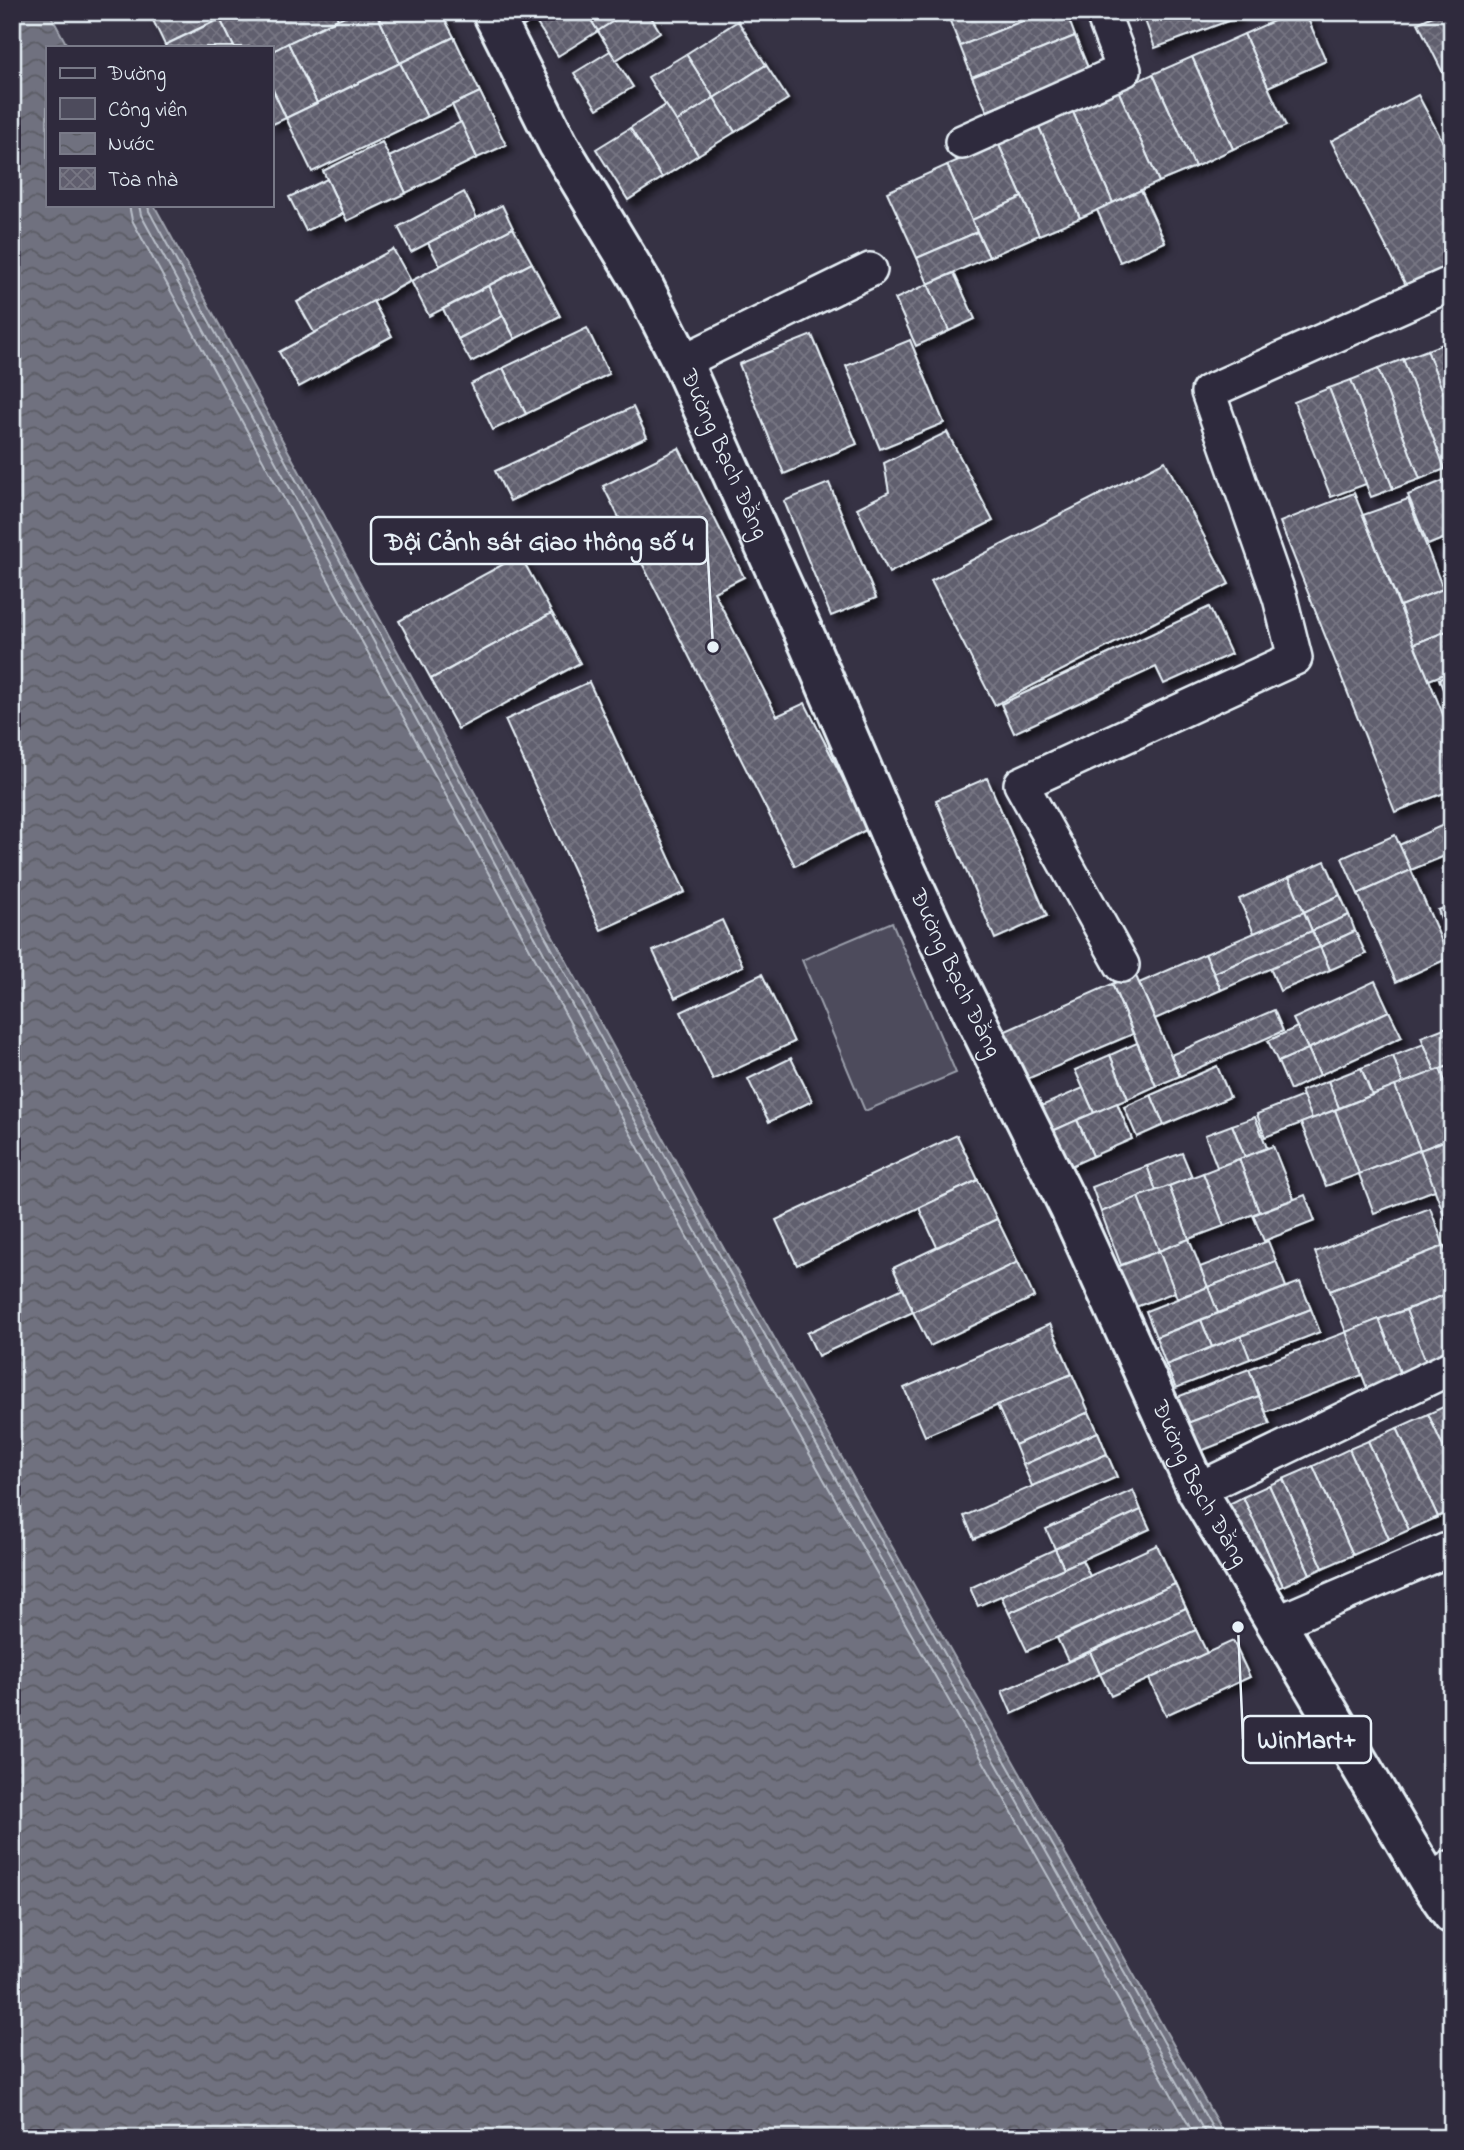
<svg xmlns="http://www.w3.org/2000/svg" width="1464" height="2150" font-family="'Indie Flower',sans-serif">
<defs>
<pattern id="water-waves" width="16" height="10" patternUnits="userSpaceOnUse" patternTransform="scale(1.75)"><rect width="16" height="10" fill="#70717f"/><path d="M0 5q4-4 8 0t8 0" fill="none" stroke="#5b5c64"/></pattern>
<pattern id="building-cross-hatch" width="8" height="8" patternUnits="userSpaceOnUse" patternTransform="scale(1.75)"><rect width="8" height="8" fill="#605e6e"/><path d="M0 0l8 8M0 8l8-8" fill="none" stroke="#777683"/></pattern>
<filter id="shadow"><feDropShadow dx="6" dy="6" stdDeviation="3.5" flood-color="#0009"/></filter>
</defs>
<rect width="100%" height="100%" fill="#363244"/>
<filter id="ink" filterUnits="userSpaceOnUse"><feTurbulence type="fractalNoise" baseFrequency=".0143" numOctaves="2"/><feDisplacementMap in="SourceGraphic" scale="14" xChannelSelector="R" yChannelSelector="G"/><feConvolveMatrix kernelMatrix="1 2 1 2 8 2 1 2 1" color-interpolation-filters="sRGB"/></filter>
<g filter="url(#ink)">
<path fill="#4d4b5c" stroke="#9a9eaa" stroke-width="2" d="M892 922 956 1073 865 1111 802 960Z"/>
<path fill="url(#water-waves)" stroke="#a0a4af" stroke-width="2" d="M12 12H49L68 47H47V205H154L710 1224 1226 2138H12Z"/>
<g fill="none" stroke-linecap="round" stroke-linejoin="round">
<g stroke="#b8bec8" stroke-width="2">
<path d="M129 205 132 220 687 1237 1196 2138"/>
<path d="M139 205 141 215 696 1232 1208 2138"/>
<path d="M148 205 149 211 704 1227 1218 2138"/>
</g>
</g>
<g fill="url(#building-cross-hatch)" stroke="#e8f1f8" stroke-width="2" filter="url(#shadow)">
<path d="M149 12H233L165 45Z"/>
<path d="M233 12H335L338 19 271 52V47H234L220 19Z"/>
<path d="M353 12H376L400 63 317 103 288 43Z"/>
<path d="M376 12H441L454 37 400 63Z"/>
<path d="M513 12H545L522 27Z"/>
<path d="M545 12H586L598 31 558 56 534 19Z"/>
<path d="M586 12H628L598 31Z"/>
<path d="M628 12H648L660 32 616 60 598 31Z"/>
<path d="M958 12H1045L960 46 948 16Z"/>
<path d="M1045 12H1066L1075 36 972 77 960 46Z"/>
<path d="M1142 12H1237L1239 17 1155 48Z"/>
<path d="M1294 12H1305L1326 61 1268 87 1244 34Z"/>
<path d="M1441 12H1452V91L1418 23Z"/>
<path d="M220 19 234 47H166L165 45Z"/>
<path d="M738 21 766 65 714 98 686 54Z"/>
<path d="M1244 34 1286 126 1233 149 1192 57Z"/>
<path d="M1075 36 1089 70 987 111 972 77Z"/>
<path d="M454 37 480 92 427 117 400 63Z"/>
<path d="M288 43 317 103 286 118 271 86V52Z"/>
<path d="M610 51 633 87 597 109 574 73Z"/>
<path d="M686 54 714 98 676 122 648 77Z"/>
<path d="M1192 57 1233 149 1195 167 1153 74Z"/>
<path d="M400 63 427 117 312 172 286 118Z"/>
<path d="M766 65 788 99 735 132 714 98Z"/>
<path d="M1153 74 1195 167 1159 182 1118 90Z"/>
<path d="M271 86 286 118 271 125Z"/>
<path d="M1118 90 1159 182 1113 203 1072 110Z"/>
<path d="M480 92 506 145 477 158 452 105Z"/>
<path d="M1418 95 1452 159V268L1409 291 1331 141Z"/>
<path d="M714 98 735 132 698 155 676 122Z"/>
<path d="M666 105 698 155 662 178 630 128Z"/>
<path d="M1072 110 1113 203 1080 218 1038 125Z"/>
<path d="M461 122 477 158 406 193 389 157Z"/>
<path d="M1038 125 1080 218 1039 235 998 143Z"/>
<path d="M630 128 662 178 628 200 596 149Z"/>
<path d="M382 142 406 193 347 221 323 171Z"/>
<path d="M998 143 1022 197 972 220 947 165Z"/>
<path d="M947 165 977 232 917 258 887 192Z"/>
<path d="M327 179 343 214 306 231 289 197Z"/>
<path d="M1141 190 1165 242 1120 262 1097 210Z"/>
<path d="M464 192 477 218 411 252 398 227Z"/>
<path d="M1022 197 1039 235 989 257 972 220Z"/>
<path d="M502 205 513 228 440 266 428 243Z"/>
<path d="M513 228 532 263 429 316 411 281Z"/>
<path d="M977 232 989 257 928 284 917 258Z"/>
<path d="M393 249 411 281 315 334 297 302Z"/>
<path d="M532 263 560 316 515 339 488 286Z"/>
<path d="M954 273 975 319 949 331 928 284Z"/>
<path d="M928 284 949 331 916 346 895 299Z"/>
<path d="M488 286 503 316 458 339 443 309Z"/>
<path d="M373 301 392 336 299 387 279 352Z"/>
<path d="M503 316 515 339 471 362 458 339Z"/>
<path d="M587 328 609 374 526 414 503 368Z"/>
<path d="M812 335 857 444 784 474 739 364Z"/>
<path d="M910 340 944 423 880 449 846 366Z"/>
<path d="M1448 342 1452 352V416L1427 350Z"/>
<path d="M1427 350 1452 416V467L1445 469 1403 359Z"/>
<path d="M1403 359 1445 469 1420 479 1378 369Z"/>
<path d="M503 368 526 414 493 430 471 384Z"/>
<path d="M1378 369 1420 479 1393 489 1351 380Z"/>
<path d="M1351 380 1393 489 1371 497 1329 388Z"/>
<path d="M1329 388 1366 484 1331 497 1294 402Z"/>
<path d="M633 407 647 437 510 501 495 471Z"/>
<path d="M947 432 993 521 889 573 857 508 889 492 884 463Z"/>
<path d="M679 448 744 577 714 592 777 716 805 703 868 829 795 866 603 486Z"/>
<path d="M1165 461 1229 584 995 705 931 581Z"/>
<path d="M1452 477V535L1428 545 1408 495Z"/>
<path d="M829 483 876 598 831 616 784 501Z"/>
<path d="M1354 493 1452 737V790L1395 812 1280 522Z"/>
<path d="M1408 499 1443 589 1400 606 1363 515Z"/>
<path d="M520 555 552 613 431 679 399 621Z"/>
<path d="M1443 589 1452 610V629L1414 644 1400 606Z"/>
<path d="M1209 607 1231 654 1164 684 1156 667 1014 733 1001 704Z"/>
<path d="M552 613 580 663 458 729 431 679Z"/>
<path d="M1452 629V671L1429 680 1414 644Z"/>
<path d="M1452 675V698L1447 699 1439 679Z"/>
<path d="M589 682 685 892 601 930 505 720Z"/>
<path d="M987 778 1047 916 995 939 936 800Z"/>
<path d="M1452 821V853L1411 870 1399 845Z"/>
<path d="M1395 835 1411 870 1358 894 1342 858Z"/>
<path d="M1325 861 1340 895 1304 912 1289 877Z"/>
<path d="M1411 870 1449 958 1396 982 1358 894Z"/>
<path d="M1289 877 1304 912 1254 933 1239 899Z"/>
<path d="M1340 895 1349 915 1312 931 1304 912Z"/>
<path d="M1452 905V948L1438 910Z"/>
<path d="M1304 912 1312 931 1214 973 1205 954Z"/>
<path d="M1349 915 1355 931 1320 947 1312 931Z"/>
<path d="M722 920 743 966 675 998 653 951Z"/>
<path d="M1312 931 1320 947 1221 990 1214 973Z"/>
<path d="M1355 931 1366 954 1330 970 1320 947Z"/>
<path d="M1320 947 1330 970 1280 991 1270 968Z"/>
<path d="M1205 954 1221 990 1155 1019 1139 983Z"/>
<path d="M762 974 794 1042 713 1080 681 1012Z"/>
<path d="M1135 974 1180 1076 1156 1086 1112 984Z"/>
<path d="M1375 981 1389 1011 1308 1049 1293 1019Z"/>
<path d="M1112 984 1133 1034 1013 1085 992 1037Z"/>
<path d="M1274 1010 1283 1031 1180 1076 1171 1055Z"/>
<path d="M1389 1011 1402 1037 1320 1075 1308 1049Z"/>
<path d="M1452 1025V1065L1435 1071 1421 1037Z"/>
<path d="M1297 1027 1308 1049 1278 1062 1268 1041Z"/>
<path d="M1137 1043 1156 1086 1128 1099 1110 1055Z"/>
<path d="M1424 1044 1435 1071 1403 1084 1393 1056Z"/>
<path d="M1308 1049 1320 1075 1290 1090 1278 1062Z"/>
<path d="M1110 1055 1128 1099 1094 1113 1075 1070Z"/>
<path d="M1393 1056 1403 1084 1372 1095 1361 1068Z"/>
<path d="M791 1058 812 1101 769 1122 748 1079Z"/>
<path d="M1452 1065V1099L1440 1069Z"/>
<path d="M1217 1066 1230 1097 1164 1125 1151 1095Z"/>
<path d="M1361 1068 1372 1095 1339 1108 1328 1081Z"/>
<path d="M1440 1069 1452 1099V1138L1420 1150 1395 1086Z"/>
<path d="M1328 1081 1339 1108 1312 1119 1301 1091Z"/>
<path d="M1395 1086 1420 1150 1359 1174 1335 1110Z"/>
<path d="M1083 1088 1094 1113 1050 1132 1039 1107Z"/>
<path d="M1151 1095 1164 1125 1137 1137 1124 1107Z"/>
<path d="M1303 1096 1312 1119 1265 1137 1257 1114Z"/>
<path d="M1117 1103 1132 1139 1093 1156 1077 1120Z"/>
<path d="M1335 1110 1359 1174 1326 1186 1301 1123Z"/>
<path d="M1255 1117 1267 1148 1245 1157 1232 1125Z"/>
<path d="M1077 1120 1093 1156 1051 1175 1035 1139Z"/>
<path d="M1232 1125 1245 1157 1217 1167 1205 1135Z"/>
<path d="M957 1135 978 1180 797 1265 776 1220Z"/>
<path d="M1452 1138V1218L1446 1220 1420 1150Z"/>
<path d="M1273 1146 1294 1199 1259 1212 1239 1159Z"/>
<path d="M1420 1150 1435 1190 1374 1213 1359 1174Z"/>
<path d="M1182 1153 1192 1177 1156 1191 1147 1166Z"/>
<path d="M1239 1159 1259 1212 1224 1226 1203 1173Z"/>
<path d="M1147 1166 1156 1191 1101 1212 1092 1187Z"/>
<path d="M1203 1173 1224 1226 1189 1239 1169 1186Z"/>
<path d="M978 1180 997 1219 937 1247 919 1208Z"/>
<path d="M1169 1186 1189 1239 1159 1251 1138 1197Z"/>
<path d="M1305 1195 1315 1221 1264 1241 1253 1215Z"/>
<path d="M1138 1197 1159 1251 1121 1265 1101 1212Z"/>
<path d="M1430 1208 1444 1246 1330 1291 1315 1252Z"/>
<path d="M997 1219 1018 1262 913 1312 893 1268Z"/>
<path d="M1189 1239 1208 1287 1177 1298 1159 1251Z"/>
<path d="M1268 1241 1276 1261 1208 1287 1200 1267Z"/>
<path d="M1444 1246 1452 1266V1292L1346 1332 1330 1291Z"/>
<path d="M1159 1251 1175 1292 1120 1313 1104 1272Z"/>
<path d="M1276 1261 1286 1287 1218 1313 1208 1287Z"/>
<path d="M1018 1262 1034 1297 930 1346 913 1312Z"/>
<path d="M1300 1282 1311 1309 1212 1347 1201 1320Z"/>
<path d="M1208 1287 1218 1313 1156 1337 1146 1311Z"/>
<path d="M903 1288 913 1312 818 1356 807 1333Z"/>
<path d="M1452 1292V1356L1427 1365 1406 1310Z"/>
<path d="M1311 1309 1320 1332 1250 1359 1241 1336Z"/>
<path d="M1406 1310 1427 1365 1401 1375 1379 1319Z"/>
<path d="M1379 1319 1401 1375 1367 1388 1346 1332Z"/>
<path d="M1201 1320 1212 1347 1166 1365 1156 1337Z"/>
<path d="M1050 1324 1072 1374 925 1436 904 1388Z"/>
<path d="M1346 1332 1362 1375 1265 1412 1249 1369Z"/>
<path d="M1241 1336 1250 1359 1176 1388 1166 1365Z"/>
<path d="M1249 1369 1259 1396 1177 1427 1167 1401Z"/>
<path d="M1072 1374 1089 1412 1015 1445 997 1405Z"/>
<path d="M1259 1396 1270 1424 1188 1456 1177 1427Z"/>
<path d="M1452 1403V1466L1428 1414Z"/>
<path d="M1089 1412 1098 1432 1023 1465 1015 1445Z"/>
<path d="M1428 1414 1452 1466V1510L1438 1517 1397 1428Z"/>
<path d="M1397 1428 1438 1517 1409 1530 1368 1441Z"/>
<path d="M1098 1432 1107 1454 1032 1486 1023 1465Z"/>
<path d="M1368 1441 1409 1530 1389 1539 1349 1449Z"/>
<path d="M1349 1449 1389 1539 1353 1555 1313 1466Z"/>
<path d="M1107 1454 1117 1477 974 1539 964 1516Z"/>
<path d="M1313 1466 1353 1555 1323 1568 1283 1479Z"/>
<path d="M1283 1479 1323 1568 1310 1574 1269 1485Z"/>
<path d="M1269 1485 1310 1574 1283 1586 1243 1497Z"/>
<path d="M1133 1490 1141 1510 1055 1549 1046 1529Z"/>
<path d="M1243 1497 1283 1586 1263 1595 1223 1507Z"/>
<path d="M1141 1510 1150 1529 1064 1568 1055 1549Z"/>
<path d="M1157 1545 1175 1584 1027 1651 1009 1613Z"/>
<path d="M1055 1549 1064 1568 978 1606 970 1588Z"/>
<path d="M1082 1560 1090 1576 1009 1613 1001 1596Z"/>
<path d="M1175 1584 1186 1608 1068 1661 1057 1638Z"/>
<path d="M1186 1608 1196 1630 1100 1674 1090 1652Z"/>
<path d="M1196 1630 1207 1653 1111 1696 1100 1674Z"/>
<path d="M1233 1641 1250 1677 1166 1715 1149 1679Z"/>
<path d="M1090 1652 1100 1674 1012 1714 1002 1691Z"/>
</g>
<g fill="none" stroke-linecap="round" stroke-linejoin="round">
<defs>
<g id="street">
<path d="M962 142 1124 70 1102 12"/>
<path d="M682 362 870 270"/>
<path d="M1122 965 1021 784 1295 658 1280 598 1208 392 1452 283"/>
<path d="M1197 1490 1452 1367"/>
<path d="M1277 1623 1452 1548"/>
<path d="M1429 1881 1452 1867"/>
</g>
<g id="secondary">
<path id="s1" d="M492 12 558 144 643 285 682 362 810 647 898 853 962 991 1069 1207 1197 1490 1429 1881 1452 1914"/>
</g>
</defs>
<use href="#street" stroke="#e8f1f8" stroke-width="38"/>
<use href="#secondary" stroke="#e8f1f8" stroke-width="44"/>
<use href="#street" stroke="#2f2a3d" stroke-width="33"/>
<use href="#secondary" stroke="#2f2a3d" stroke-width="38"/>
</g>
</g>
<g text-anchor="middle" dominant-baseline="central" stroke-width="6" stroke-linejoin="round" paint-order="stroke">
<g font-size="24" fill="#e8f1f8" stroke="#2f2a3d">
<text stroke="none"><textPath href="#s1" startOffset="500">Đường Bạch Đằng</textPath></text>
<text stroke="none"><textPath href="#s1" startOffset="1068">Đường Bạch Đằng</textPath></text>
<text stroke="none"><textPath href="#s1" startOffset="1634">Đường Bạch Đằng</textPath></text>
</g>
</g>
<path fill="none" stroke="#e8f1f8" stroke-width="2.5" d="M713 647L707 541M1238 1627L1243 1739"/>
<g fill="#e8f1f8" stroke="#2f2a3d" stroke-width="2.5">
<circle cx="713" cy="647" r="7"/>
<circle cx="1238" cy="1627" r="7"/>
</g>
<g fill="#2f2a3d" stroke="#e8f1f8" stroke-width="2.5">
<rect x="371" y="517" width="336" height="47" rx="7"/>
<rect x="1243" y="1716" width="128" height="47" rx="7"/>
</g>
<g font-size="26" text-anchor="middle" font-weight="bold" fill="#e8f1f8">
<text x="539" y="550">Đội Cảnh sát Giao thông số 4</text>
<text x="1307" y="1748">WinMart+</text>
</g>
<rect width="1464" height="2150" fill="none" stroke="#2f2a3d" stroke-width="42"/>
<rect x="21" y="21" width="1422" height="2108" fill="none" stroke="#e8f1f8" stroke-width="2.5" filter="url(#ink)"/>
<rect x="46" y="46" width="228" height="161" fill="#2f2a3d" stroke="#797a88" stroke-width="2"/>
<rect x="60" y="68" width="35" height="10" fill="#2f2a3d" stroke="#797a88" stroke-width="2"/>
<text x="108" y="80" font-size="21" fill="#e8f1f8">Đường</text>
<rect x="60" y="98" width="35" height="21" fill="#4d4b5c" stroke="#797a88" stroke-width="2"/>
<text x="108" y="116" font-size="21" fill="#e8f1f8">Công viên</text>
<rect x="60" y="133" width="35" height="21" fill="url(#water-waves)" stroke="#797a88" stroke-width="2"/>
<text x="108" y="150" font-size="21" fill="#e8f1f8">Nước</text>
<rect x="60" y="168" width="35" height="21" fill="url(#building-cross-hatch)" stroke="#797a88" stroke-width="2"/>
<text x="108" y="186" font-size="21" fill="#e8f1f8">Tòa nhà</text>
</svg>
